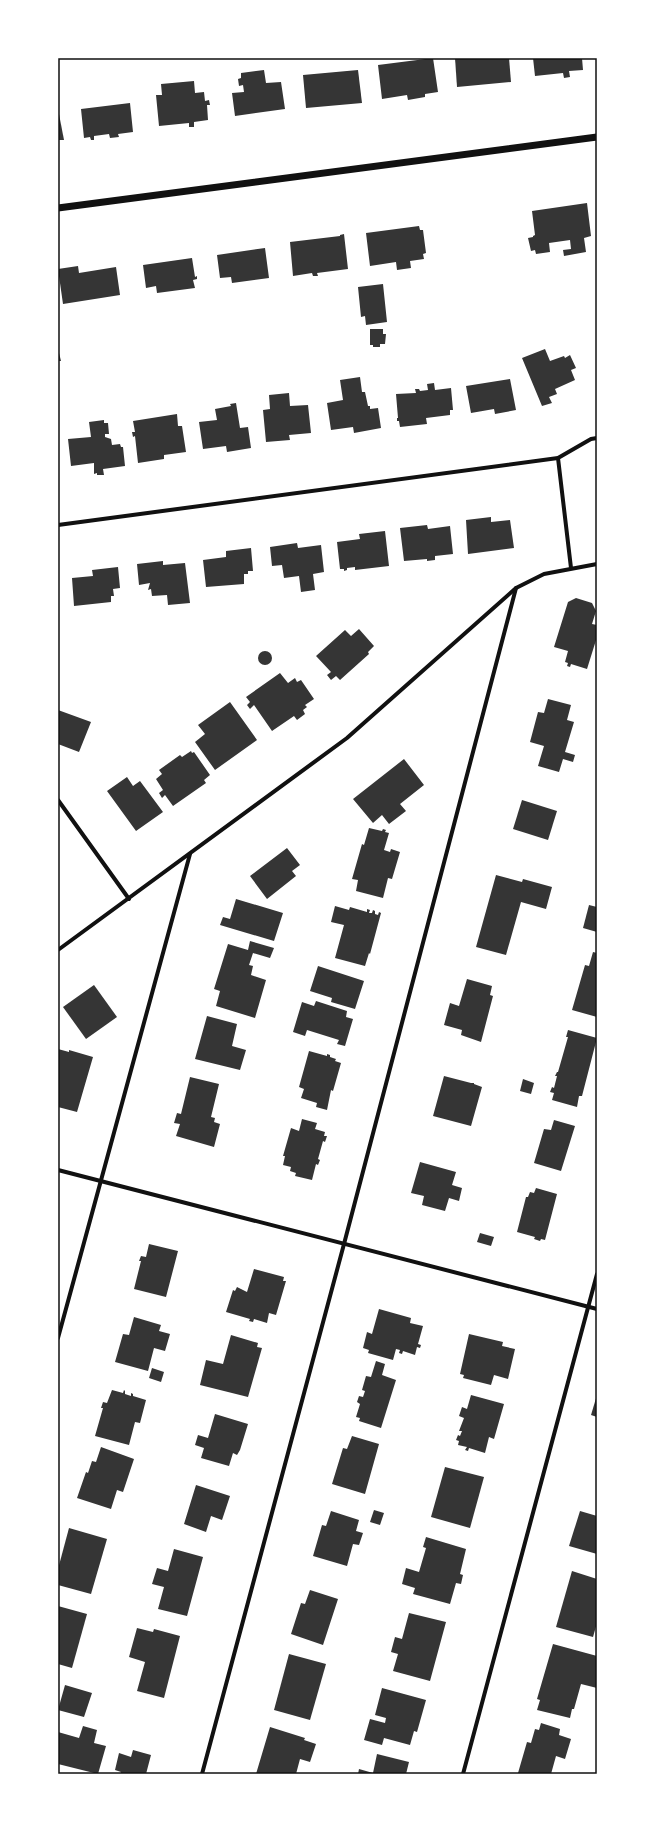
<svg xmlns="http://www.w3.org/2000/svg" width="655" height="1832" font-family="Figtree,sans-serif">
<rect width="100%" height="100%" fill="#fff"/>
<g fill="#353535">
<path d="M433 58 438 92 425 94V97L408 100 407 95 382 99 378 65Z"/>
<path d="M455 58H509L511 82 457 87Z"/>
<path d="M533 58H582L583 70 569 71 570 77 564 78 563 73 535 76Z"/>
<path d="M264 70 266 83 281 82 285 109 235 116 232 93 244 92 243 85 239 86 238 79 241 78V73Z"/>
<path d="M358 70 362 103 306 108 303 75Z"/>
<path d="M194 81 195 93 204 92 205 101 209 100 210 105H207L208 120 194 122V127H189V123L159 126 156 95H162L161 84Z"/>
<path d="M130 103 133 132 118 134 119 137 110 138 109 134 94 136V140H91L90 137 84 138 81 109Z"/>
<path d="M58 109 64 140H58Z"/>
<path d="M587 203 591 236 584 238 586 252 564 256 563 250 571 249 570 240 549 243 550 252 536 254 535 250 531 251 528 238 533 237V236L535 235 532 211Z"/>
<path d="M419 226 420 230H423L426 253 423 254 424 259 410 261 411 268 397 270 396 262 370 266 366 233Z"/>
<path d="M344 234 348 269 317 273 318 276H313L312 273 293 276 290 242 340 236V235Z"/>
<path d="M265 248 269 278 232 283 231 277 220 278 217 255Z"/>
<path d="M192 258 195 277 197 276V279L193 280 195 288 157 293 156 286 146 288 143 265Z"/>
<path d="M78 266 79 273 116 267 120 295 63 304 58 269Z"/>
<path d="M383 284 387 322 366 325 365 316 361 317 358 287Z"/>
<path d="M370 329H383V334H386L385 344H380V347H373V345H370Z"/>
<path d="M58 349 61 361H58Z"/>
<path d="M545 349 550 361 564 356 565 358 570 355 576 368 571 370 575 380 555 389 557 394 549 397 552 403 542 406 522 358Z"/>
<path d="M360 377 362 392H365L368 406H370V409L378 408 381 428 354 433 353 427 331 430 327 403 343 400 340 380Z"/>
<path d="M510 379 516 410 495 414 494 409 471 413 466 386Z"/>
<path d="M434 383 435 390 451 388 453 410H450V415L426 418 427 424 400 427 399 421H397V418H398L396 394 416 393 415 389H419L420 391 428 390 427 384Z"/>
<path d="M289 393 290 406 308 405 311 433 289 435 290 440 266 442 263 410 270 409 269 395Z"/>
<path d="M236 403 240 428 248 427 251 448 227 452 226 446 203 449 199 422 217 420 215 409 231 406 230 404Z"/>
<path d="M177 414 178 426H182L186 452 164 455V459L138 463 135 436 133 437 132 432H135L133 421Z"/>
<path d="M104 420V423H108L109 434H105V437L111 439 112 445 120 444 121 447H123L125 466 103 469 104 475H97V473L94 474V463L71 466 68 439 91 437 89 422Z"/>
<path d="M491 517V522L510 520 514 548 468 554 466 520Z"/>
<path d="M427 525 428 529 450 526 453 554 435 556V560L427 561V559L404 561 400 528Z"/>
<path d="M385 531 389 566 355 570V567L347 568V570L344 571V569H340L337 542 360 539 359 534Z"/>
<path d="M297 543 298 548 321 545 324 572 313 574 315 590 301 592 299 576 284 578 282 565 272 566 270 547Z"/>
<path d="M251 548 253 571H248V574H244V584L206 587 203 560 226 557V551Z"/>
<path d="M163 561V565L185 563 190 603 168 605 167 595 152 596 151 589 148 590 150 583 139 585 137 564Z"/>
<path d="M118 567 120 588 113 589 114 596H111V602L74 606 72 578 93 576 92 570Z"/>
<path d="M576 598 592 603 596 611 592 624 597 625V637L587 669 571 664 570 667 567 666 568 663 565 662 568 651 554 647 568 602Z"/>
<path d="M359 629 374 646 368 652 369 654 340 680 336 676 331 680 327 675 331 672 316 656 345 630 351 636Z"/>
<circle cx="265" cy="658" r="7"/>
<path d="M280 673 288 683 295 678 297 682 301 680 314 699 305 705 307 707 303 710 305 714 297 720 294 716 272 731 254 705 250 709 247 705 250 702 246 697Z"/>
<path d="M548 699 571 705 567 720 574 722 565 752 575 755 573 762 563 759 559 772 538 766 544 746 530 742 538 712 544 713Z"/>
<path d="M230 702 257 740 215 770 195 742 205 734 198 725Z"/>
<path d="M58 710 91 722 79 752 58 744Z"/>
<path d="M191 751 192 753 194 752 210 775 204 780 206 783 173 806 165 795 162 798 159 793 163 790 156 779 162 774 159 770 180 755 182 757Z"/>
<path d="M404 759 424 785 400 804 406 811 389 824 382 815 373 823 353 799Z"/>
<path d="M127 777 133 786 140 781 163 812 136 831 107 791Z"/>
<path d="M522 800 557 811 548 840 513 829Z"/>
<path d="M369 828 382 831 383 829 386 830 385 832 389 833 384 850 390 852 391 849 400 852 392 879 388 878 383 898 356 891 358 880 352 879 362 844 364 845Z"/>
<path d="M287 848 300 865 292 871 296 876 267 899 250 876Z"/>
<path d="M496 875 522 882 523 879 552 887 546 909 521 902 506 955 476 947Z"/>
<path d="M236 899 283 913 274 941 220 925 223 917 230 919Z"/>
<path d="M589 905 597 907V932L583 928Z"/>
<path d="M335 906 349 910 350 907 367 912V909L370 910 369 913H372L373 910 375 911V914L378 915 379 912 381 913 370 954 369 953 365 966 335 958 344 925 331 922Z"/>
<path d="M250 941 274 948 270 958 253 953 249 965 253 966 251 975 266 980 255 1018 216 1006 220 991 214 989 228 944 248 950Z"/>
<path d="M593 952 597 953V1017L572 1010 585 965 589 966Z"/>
<path d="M318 966 364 981 355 1009 331 1002 332 998 310 991Z"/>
<path d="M467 979 492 986 490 995 493 996 481 1042 461 1035 462 1030 444 1025 450 1003 459 1006Z"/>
<path d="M94 985 117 1017 86 1039 63 1007Z"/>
<path d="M316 1001 347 1011 346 1017 353 1019 345 1046 337 1044 339 1040 307 1030 305 1036 293 1032 302 1002 314 1006Z"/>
<path d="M207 1016 237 1024 232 1046 246 1050 240 1070 195 1059Z"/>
<path d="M568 1030 597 1038 582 1096H579L577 1107 552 1100 554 1093 550 1092 552 1087 554 1088 557 1076H555L557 1072H558L568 1037H566Z"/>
<path d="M58 1049 69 1052V1050L93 1057 77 1112 58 1107Z"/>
<path d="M309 1051 327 1056V1054L330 1055V1057L336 1059 335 1061 341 1063 333 1091 331 1090 327 1110 316 1107 317 1103 301 1098 304 1089 299 1087Z"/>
<path d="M444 1076 471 1083H474V1084L482 1087 471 1126 433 1116Z"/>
<path d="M190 1077 219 1084 211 1117 215 1118 214 1122 220 1124 214 1147 176 1136 180 1124 174 1123 177 1113 181 1114Z"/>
<path d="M523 1079 534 1083 531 1094 520 1091Z"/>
<path d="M302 1119 317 1123 315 1129 325 1132 324 1136H327L325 1142 323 1141 318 1159 320 1160 318 1165 316 1164 312 1180 295 1176 296 1173 290 1171 291 1167 283 1165 285 1156H283L291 1128 299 1131Z"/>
<path d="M554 1120 575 1126 561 1171 534 1163 544 1129 551 1130Z"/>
<path d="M420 1162 456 1172 452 1185 462 1188 459 1201 449 1198 445 1211 422 1205 424 1196 411 1193Z"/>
<path d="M536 1188 557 1194 545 1240 541 1239 540 1241 534 1239 535 1237 517 1232 526 1197H528L530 1192 534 1193Z"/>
<path d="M480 1233 494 1237 491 1246 477 1242Z"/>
<path d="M149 1244 178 1251 166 1297 134 1289 141 1261H139L141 1256 146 1257Z"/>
<path d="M254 1269 284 1277 283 1281H286L276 1315 269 1313 267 1323 254 1319 253 1322 249 1321 250 1319 226 1312 233 1290 235 1291 237 1287 247 1292Z"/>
<path d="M379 1309 411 1318 410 1323 423 1326 418 1344 421 1345 420 1348 417 1347 415 1355 403 1351 402 1354 399 1353 400 1350 396 1349 393 1360 368 1353 369 1350 363 1348 367 1332 372 1334Z"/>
<path d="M134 1317 161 1325 159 1331 170 1334 165 1351 154 1348 148 1371 115 1362 123 1334 129 1335Z"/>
<path d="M469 1334 503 1342 502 1346 515 1349 508 1379 494 1375 491 1385 463 1378 464 1375 460 1374Z"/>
<path d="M231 1335 258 1343 257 1347 262 1348 248 1397 200 1385 206 1360 223 1364Z"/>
<path d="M376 1361 385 1364 382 1375 396 1380 381 1428 359 1421 360 1418 356 1417 360 1404 357 1402 359 1396 363 1397 365 1391 362 1390 366 1376 371 1377Z"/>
<path d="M152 1368 164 1372 161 1382 149 1378Z"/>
<path d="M112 1390 123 1393 124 1390 125 1391V1394L131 1396V1393L133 1394V1396L146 1400 140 1423 135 1422 129 1445 95 1436 103 1408H101L103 1402 107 1403Z"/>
<path d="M471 1395 504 1404 494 1439 489 1437 485 1453 469 1448 468 1451 465 1450 467 1447 458 1445 459 1441 456 1440 458 1435 460 1436 462 1431H459L464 1418 459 1416 462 1407 467 1409Z"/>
<path d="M597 1395V1417L591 1415Z"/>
<path d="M215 1414 248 1424 240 1450 237 1455 233 1453 229 1466 201 1458 204 1448 195 1445 198 1435 208 1438Z"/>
<path d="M352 1436 379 1444 365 1494 332 1484 343 1448 347 1449Z"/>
<path d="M101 1447 134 1459 123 1492 117 1490 111 1509 77 1498 86 1472 88 1473 92 1461 96 1462Z"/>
<path d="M445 1467 484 1477 470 1528 431 1517Z"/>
<path d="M196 1485 230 1496 222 1520 211 1516 206 1532 184 1524Z"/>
<path d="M374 1510 384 1513 380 1525 370 1522Z"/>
<path d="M331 1511 359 1520 356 1531 363 1533 359 1545 353 1544 347 1566 313 1556 322 1525 326 1526Z"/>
<path d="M580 1511 597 1516V1554L569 1546Z"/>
<path d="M69 1528 107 1539 91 1594 58 1585V1569Z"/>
<path d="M426 1537 466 1549 460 1574 463 1575 461 1584 456 1583 450 1604 413 1594 415 1588 402 1584 406 1568 419 1572 426 1548 423 1547Z"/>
<path d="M174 1549 203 1557 187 1616 158 1609 164 1587 152 1584 157 1568 168 1571Z"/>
<path d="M572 1571 597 1579V1623L593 1637 556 1627Z"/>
<path d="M310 1590 338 1599 323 1645 291 1634 301 1603 305 1604Z"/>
<path d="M58 1606 87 1614 72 1668 58 1664Z"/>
<path d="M409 1613 446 1622 430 1681 393 1671 398 1654 391 1652 395 1637 402 1639Z"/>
<path d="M137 1628 153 1632 154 1629 180 1636 164 1698 137 1691 145 1662 129 1657Z"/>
<path d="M553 1644 597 1656V1688L581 1684 574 1709H572L570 1718 537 1710 540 1700 537 1699Z"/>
<path d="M289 1654 326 1664 310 1720 274 1710Z"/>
<path d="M65 1685 92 1693 84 1717 58 1710Z"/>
<path d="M382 1688 426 1700 417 1732 414 1731 410 1745 384 1738 382 1745 364 1740 370 1719 385 1723 386 1718 375 1715Z"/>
<path d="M541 1723 560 1729 559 1735 571 1739 565 1759 556 1756 551 1774H521L518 1773 527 1742 531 1743 535 1729 539 1730Z"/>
<path d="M83 1726 97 1730 94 1743 106 1746 98 1774 58 1764V1732L79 1738Z"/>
<path d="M270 1727 305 1738 304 1740 316 1744 310 1762 300 1759 296 1774H256Z"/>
<path d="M133 1750 151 1755 146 1774H120L121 1772 115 1770 119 1753 131 1757Z"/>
<path d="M377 1754 409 1762 406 1774H358L359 1769 373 1773Z"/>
</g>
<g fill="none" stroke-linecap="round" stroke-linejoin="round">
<g stroke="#111" stroke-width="4">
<path d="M558 458 571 568"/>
<path d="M58 525 558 458 591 439 597 438"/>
<path d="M58 800 129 899"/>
<path d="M58 950 347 738 516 588 544 574 597 564"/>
<path d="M58 1170 597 1309"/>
<path d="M58 1338 190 854"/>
<path d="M202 1774 344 1244 516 588"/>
<path d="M463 1774 597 1274"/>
</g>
<path stroke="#111" stroke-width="7" d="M58 208 597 137"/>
</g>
<rect width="655" height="1832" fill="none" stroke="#ffffff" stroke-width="118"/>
<rect x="59" y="59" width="537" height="1714" fill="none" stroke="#111" stroke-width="1.5"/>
</svg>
